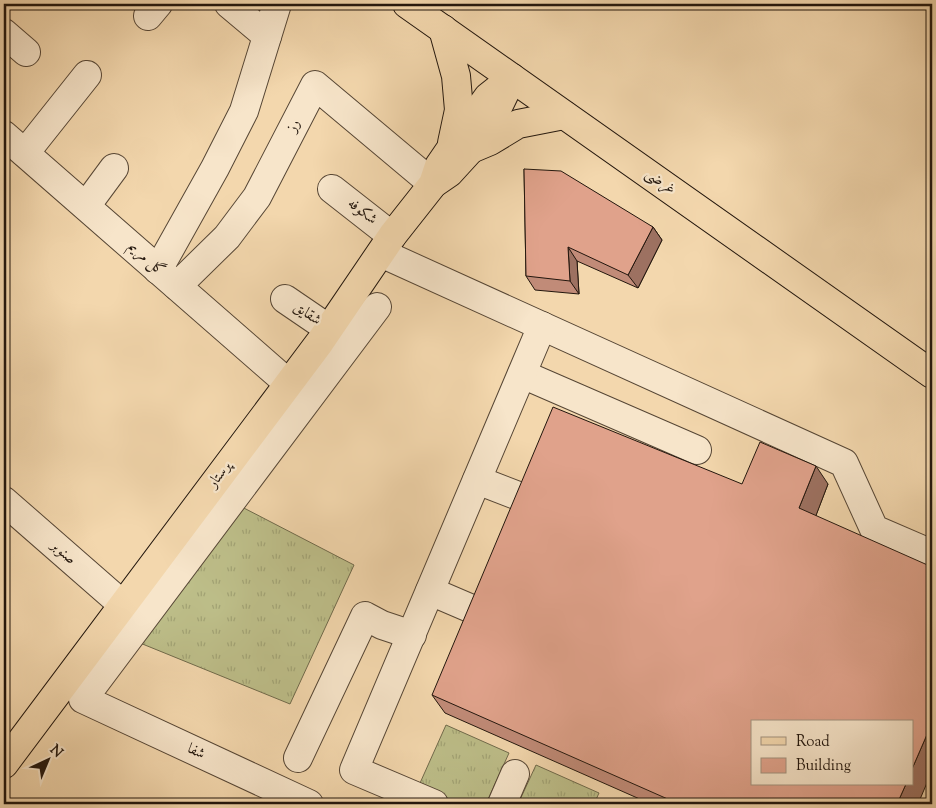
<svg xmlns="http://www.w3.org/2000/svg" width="936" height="808" font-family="'Sorts Mill Goudy',Amiri,serif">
<defs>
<pattern id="grass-tufts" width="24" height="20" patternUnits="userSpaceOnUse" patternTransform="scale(1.25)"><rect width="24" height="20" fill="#bdbe89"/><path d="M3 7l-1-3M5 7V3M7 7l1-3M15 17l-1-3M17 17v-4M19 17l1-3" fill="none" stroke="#a2a375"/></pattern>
</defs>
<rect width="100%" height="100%" fill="#f3d7ad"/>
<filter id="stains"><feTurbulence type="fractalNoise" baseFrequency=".004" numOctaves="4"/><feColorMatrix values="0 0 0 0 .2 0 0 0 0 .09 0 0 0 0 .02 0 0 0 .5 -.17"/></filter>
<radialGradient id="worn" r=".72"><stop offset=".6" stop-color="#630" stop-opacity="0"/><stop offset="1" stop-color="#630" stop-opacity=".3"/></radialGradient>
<g fill="url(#grass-tufts)" stroke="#706a4b">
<path d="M240 506 354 565 290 704 140 643Z"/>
<path d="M446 725 509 753 486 804H443L416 792Z"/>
<path d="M536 765 599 793 594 804H518Z"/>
</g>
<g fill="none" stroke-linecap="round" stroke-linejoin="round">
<defs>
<g id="minor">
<path d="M229 4 267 36"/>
<path d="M148 16 158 4"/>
<path d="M4 33 26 52"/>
<path d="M4 135 289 384"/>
<path d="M25 153 87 75"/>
<path d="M332 189 392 236"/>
<path d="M86 206 114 168"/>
<path d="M381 253 844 463 874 529 932 554"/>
<path d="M158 270 215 168 244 111 277 4"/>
<path d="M177 286 227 237 257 197 315 85 433 184"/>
<path d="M285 299 329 329"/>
<path d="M522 374 697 450"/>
<path d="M477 480 534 502"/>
<path d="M4 501 123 605"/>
<path d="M430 591 486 615"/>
<path d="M298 758 365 616 382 625 412 635"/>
<path d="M309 804 83 699 377 307"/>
<path d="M434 804 354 770 542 326"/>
<path d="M502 804 515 774"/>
</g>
<g id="major">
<path d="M407 4 932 374"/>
<path d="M443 29 456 76 459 110 452 143"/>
<path d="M471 149 490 141 518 124 564 115"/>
<path d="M4 764 320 342 392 236 433 184 439 166 452 147 488 97 512 78 499 105 470 150 449 173 433 184"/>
</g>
</defs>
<use href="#minor" stroke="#564635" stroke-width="30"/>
<use href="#major" stroke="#22160d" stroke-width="30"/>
<use href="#minor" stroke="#f7e5ca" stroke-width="28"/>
<use href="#major" stroke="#f3d7ad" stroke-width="28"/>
</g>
<g fill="#c18b78" stroke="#22160d">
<path d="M524 169 653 227 662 240 638 288 577 261 579 294 535 290 526 276Z"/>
<path d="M828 484 816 515 918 804H651L445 713 432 695Z"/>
</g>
<g fill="#9d7161" stroke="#22160d">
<path d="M653 227 662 240 638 288 628 275Z"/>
<path d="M568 247 577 261 579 294 570 281Z"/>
<path d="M816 466 828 484 812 526 799 508Z"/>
<path d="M932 723V771L918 804H897L906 784H912V769Z"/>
</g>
<g fill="#e0a28b" stroke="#22160d">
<path d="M524 169 561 171 653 227 628 275 568 247 570 281 526 276Z"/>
<path d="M553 407 742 484 760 442 816 466 799 508 932 567V723L912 769V722H752V784H906L897 804H679L432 695Z"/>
</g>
<g text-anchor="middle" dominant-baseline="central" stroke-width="4.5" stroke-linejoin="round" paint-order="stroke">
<g font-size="15" fill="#22160d" stroke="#f7e5ca">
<text transform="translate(294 126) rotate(-63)">رز</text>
<text transform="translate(660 182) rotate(35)">غرضی</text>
<text transform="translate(362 212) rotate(38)">شکوفه</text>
<text transform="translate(146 259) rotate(41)">گل مریم</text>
<text transform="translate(307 314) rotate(34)">شقایق</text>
<text transform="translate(220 475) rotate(-53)">پرستار</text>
<text transform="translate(63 553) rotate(41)">صنوبر</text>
<text transform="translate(196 752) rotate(25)">شفا</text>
</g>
</g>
<rect width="936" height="808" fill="none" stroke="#f3d7ad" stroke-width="20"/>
<rect x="5" y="5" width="926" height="798" fill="none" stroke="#22160d" stroke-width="2.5"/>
<rect x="10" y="10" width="916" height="788" fill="none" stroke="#22160d"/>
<rect x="751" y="720" width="162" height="65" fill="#f7e5ca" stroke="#a2927e"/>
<rect x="761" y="737" width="25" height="8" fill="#f3d7ad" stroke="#a2927e"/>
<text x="796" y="746" font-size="15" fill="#22160d">Road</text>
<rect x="761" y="758" width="25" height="15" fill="#e0a28b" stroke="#a2927e"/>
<text x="796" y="770" font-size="15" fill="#22160d">Building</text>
<g transform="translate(48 760) rotate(44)" stroke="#f7e5ca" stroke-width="4" paint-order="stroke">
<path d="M0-4L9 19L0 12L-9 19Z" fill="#22160d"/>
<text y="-8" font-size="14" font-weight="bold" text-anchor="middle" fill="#22160d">N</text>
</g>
<rect width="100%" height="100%" filter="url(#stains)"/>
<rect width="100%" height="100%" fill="url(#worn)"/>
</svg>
